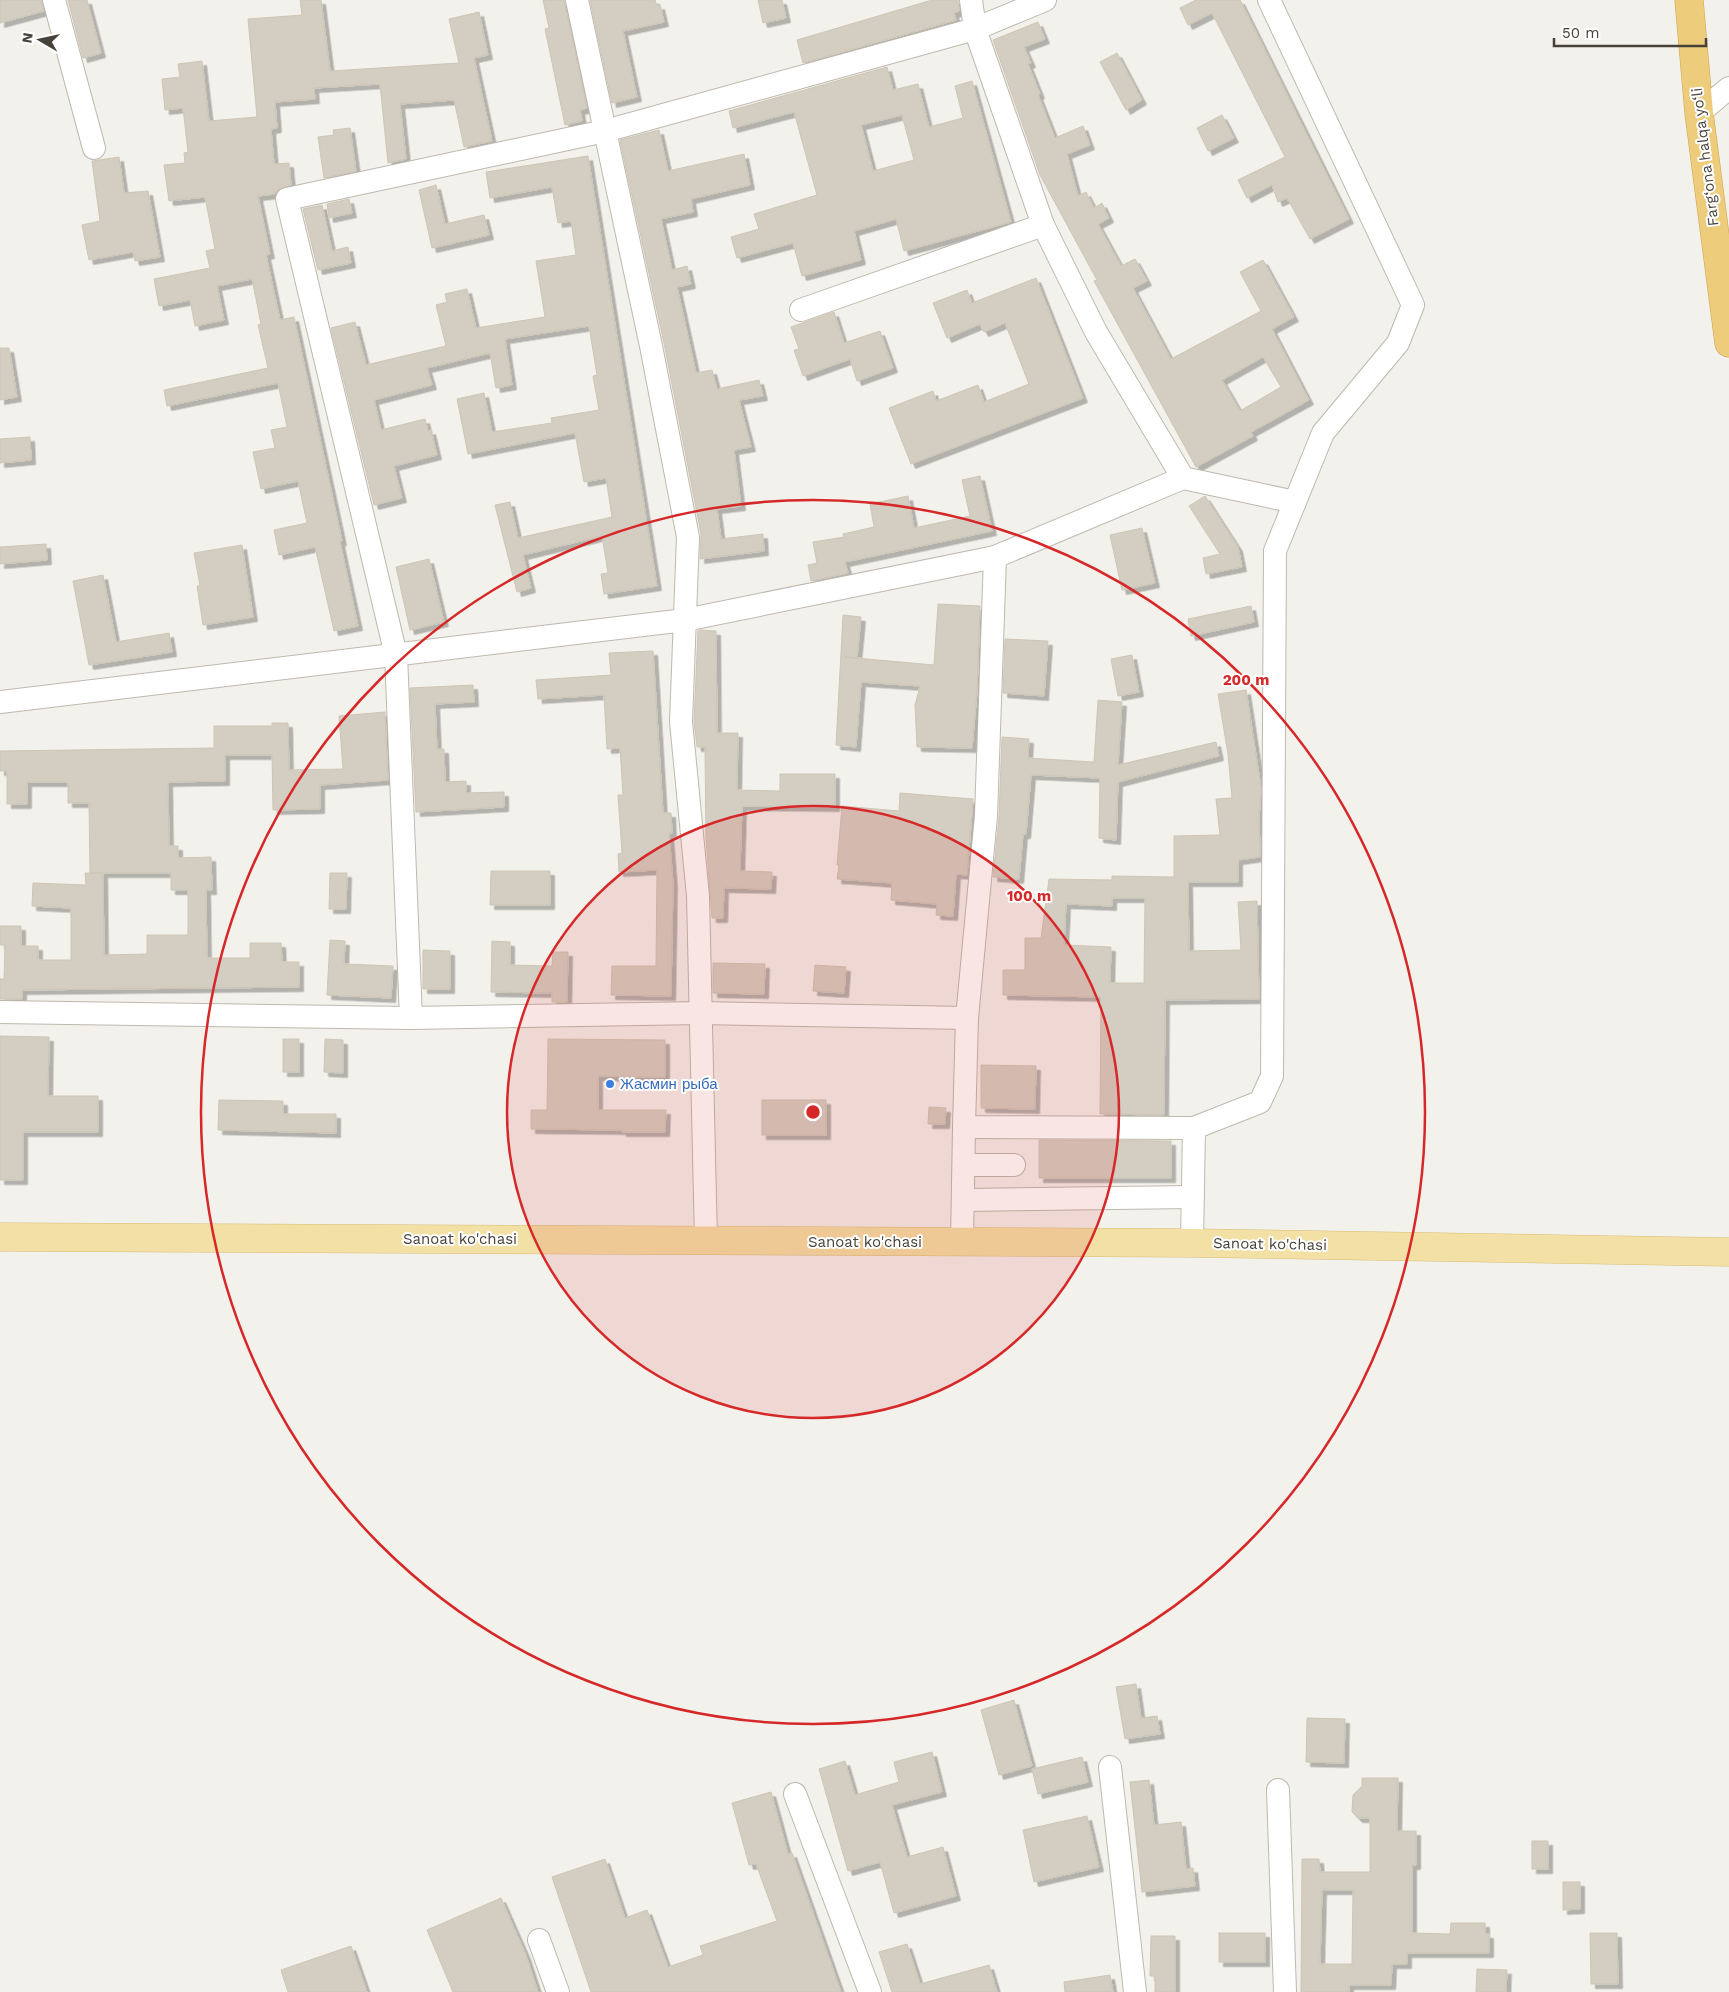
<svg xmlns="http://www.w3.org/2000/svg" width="1729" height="1992" font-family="'Work Sans',sans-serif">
<defs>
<filter id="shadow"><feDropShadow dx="4.5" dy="4.5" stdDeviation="0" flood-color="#0004"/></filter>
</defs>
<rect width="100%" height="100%" fill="#f3f1eb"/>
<g fill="#d4cdc1" stroke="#cec5b5" fill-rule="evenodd" filter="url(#shadow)">
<path d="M0 0H41L44 11 0 23Z"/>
<path d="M68 0H87L101 53 83 58Z"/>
<path d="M300 0H321L330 71 459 63 449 19 479 12 488 55 474 58 492 141 464 147 454 100 400 104 406 159 388 163 380 84 314 88 315 99 275 102 277 128 271 129 274 164 289 163 291 185 279 189 275 194 258 196 270 254 266 255 280 320 294 317 342 541 340 542 358 626 334 631 315 547 279 555 274 530 307 523 298 481 261 489 253 452 275 448 271 430 287 427 278 383 167 406 164 390 268 368 258 325 261 324 252 279 217 286 224 320 195 326 190 300 159 306 154 279 210 268 206 251 215 249 205 197 169 201 164 165 185 163 184 153 188 152 183 108 165 110 162 79 180 77 178 64 202 61 209 121 257 117 248 19 302 15Z"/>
<path d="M543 0H564L587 108 580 110 582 121 565 125 545 29 549 28Z"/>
<path d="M590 0H655L657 6 660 5 664 22 623 31 637 97 612 103Z"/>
<path d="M758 0H782L786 18 763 23Z"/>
<path d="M932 0H958L959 11 954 13 956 20 803 63 797 40Z"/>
<path d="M1196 0H1240L1349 219 1310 239 1287 198 1278 202 1272 185 1247 198 1238 180 1285 157 1212 13 1188 25 1180 8Z"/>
<path d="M1038 22 1045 39 1024 47 1031 63 1028 64 1040 94 1038 95 1055 138 1083 126 1090 145 1067 154 1078 196 1086 192 1094 208 1102 203 1109 218 1098 224 1121 266 1135 259 1147 281 1133 288 1171 359 1261 311 1240 272 1263 260 1294 317 1272 329 1309 400 1251 432 1253 436 1196 467 1094 281 1097 280 1040 175 993 40ZM1263 357 1281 387 1240 411 1222 380Z"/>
<path d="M1117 53 1142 100 1126 110 1100 62Z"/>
<path d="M887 67 893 90 918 84 929 127 963 118 955 86 972 81 1011 222 904 251 896 219 854 231 861 260 802 276 793 243 737 258 731 237 759 229 754 214 817 195 794 112 733 128 729 111ZM902 115 914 160 873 171 861 125Z"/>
<path d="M1222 115 1234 138 1208 151 1197 128Z"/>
<path d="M350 128 356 171 324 178 318 137 334 135 333 130Z"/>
<path d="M659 130 668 171 744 154 750 185 691 199 693 212 661 219 672 270 687 266 691 284 677 287 696 373 712 370 717 389 759 380 763 396 739 400 751 447 734 450 741 506 717 509 721 539 763 534 764 551 700 559 701 534 664 343 620 140Z"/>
<path d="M588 156 657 586 604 594 601 574 608 573 602 536 523 555 531 588 517 592 495 505 510 502 518 538 612 517 606 478 584 482 575 433 468 454 457 399 484 393 492 432 552 423 551 418 599 410 593 376 597 375 589 326 505 339 512 385 496 388 490 353 427 368 432 385 374 400 381 430 425 419 428 431 431 430 437 455 394 466 402 498 374 505 331 328 355 322 366 365 446 346 436 305 447 302 445 294 467 289 476 328 545 317 536 261 576 255 571 221 558 223 552 187 490 198 486 172Z"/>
<path d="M119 157 124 193 148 191 160 257 135 261 133 252 89 260 82 225 100 221 92 161Z"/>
<path d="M436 185 445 224 484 215 489 235 432 248 419 190Z"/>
<path d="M349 199 352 213 329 218 327 204Z"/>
<path d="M322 205 332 251 348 247 351 263 318 270 303 209Z"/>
<path d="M1036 278 1083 398 911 464 889 408 933 391 936 401 978 385 984 402 1029 384 1005 323 984 332 980 324 947 338 933 303 967 290 972 303Z"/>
<path d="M834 312 844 343 880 331 893 368 857 381 850 359 803 376 794 350 799 349 791 327Z"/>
<path d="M0 348H9L17 397 0 400Z"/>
<path d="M30 437 31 460 0 463V439Z"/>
<path d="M980 476 992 531 845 562 848 573 811 581 808 565 817 563 813 542 844 537 843 534 874 527 870 504 908 496 914 528 970 516 962 480Z"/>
<path d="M1205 496 1238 547 1242 567 1206 574 1203 558 1220 554 1189 506Z"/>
<path d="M1142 528 1155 583 1122 590 1110 535Z"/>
<path d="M46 544 47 560 0 564V547Z"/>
<path d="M242 545 253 617 203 625 197 586H200L194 553Z"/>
<path d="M429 559 444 622 410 630 396 567Z"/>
<path d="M103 575 116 642 169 633 172 652 89 665 73 581Z"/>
<path d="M938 604 980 606 977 692 972 748 917 747 915 705 920 686 861 682 856 747 836 745 843 615 861 617 857 658 845 657 934 665Z"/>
<path d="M1251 606 1254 622 1191 636 1188 619Z"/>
<path d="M700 630 716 631 717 733H738L737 790 780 791V774H835V807L742 806 740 871 772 872 771 889 724 888 723 918H712L706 839 705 747H697L694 722 698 631Z"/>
<path d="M1005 639 1048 641 1044 696 1003 693Z"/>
<path d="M653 651 663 813H671L672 833H669L673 883 671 996 611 995 612 966H656L657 870 619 872 618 854 622 853 618 795H623L620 748 607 749 604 695 538 699 536 680 611 675 609 653Z"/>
<path d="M1132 655 1139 692 1118 696 1111 659Z"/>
<path d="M473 685 474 702 435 704 437 749H444L445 782 466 781V793L504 792V807L416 812 410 688Z"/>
<path d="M1246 690 1261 788 1260 811H1259L1260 857 1238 860V882H1188L1189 951 1241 950 1238 902 1257 901 1259 999 1165 1000 1164 1115 1100 1114 1101 997 1003 995V970H1025V938H1041L1049 879 1112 880V876L1174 877V836L1220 835 1216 799 1232 798 1228 754 1218 694ZM1112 898H1145L1144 983H1110L1111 947 1064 945 1066 904 1112 906Z"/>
<path d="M1098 700 1122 702 1118 765 1216 742 1219 756 1118 782 1116 840 1099 838 1100 778 1031 775 1026 834H1023L1019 879 993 877 999 817 1002 737 1029 739 1028 758 1094 762Z"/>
<path d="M385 712 388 780 320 785V809L273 810 272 755H225V781L168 782 169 846H178V858L211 857 212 890H206L207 958H250V943H281L282 962H299V987L22 990V999H0V979H4L5 945H0V926H21V946H38V960H71V908L32 906 33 883 86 885 85 873H103L104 955 147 954V935H188V890H171V873H90L89 803H68V782H27V804H7V771H0V751L214 748V726H272V723H288L289 770 343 769 339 716Z"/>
<path d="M900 793 973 799 967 875 956 874 953 916 936 915 937 904 891 900 892 883 837 879 839 865H837L842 806 899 811Z"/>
<path d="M491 871H550V905H490Z"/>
<path d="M330 873H347L346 909H329Z"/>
<path d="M330 940 345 941 344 964 393 966 391 998 327 995Z"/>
<path d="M492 941 510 942V965L552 966 553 952H568L567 1002H552V993L491 992Z"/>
<path d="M423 950 450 951V989H423Z"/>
<path d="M713 963 765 964 764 994 713 993Z"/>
<path d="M815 965 846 967 844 993 813 991Z"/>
<path d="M0 1036 49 1037 48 1096H98V1132H23V1180H0Z"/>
<rect x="283" y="1039" width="16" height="33"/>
<path d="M325 1039 343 1040V1073L324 1072Z"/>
<path d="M548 1039 665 1040V1077L598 1076V1110H666L665 1132H622V1130L531 1129V1110H547Z"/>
<path d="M981 1065 1036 1066 1035 1109 981 1108Z"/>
<path d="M219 1100 283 1101V1114H336V1133L218 1130Z"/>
<rect x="762" y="1100" width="64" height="35"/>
<path d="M929 1107 946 1108 945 1124H928Z"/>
<path d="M1039 1140 1171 1141V1178H1039Z"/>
<path d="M1136 1684 1141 1718 1157 1716 1160 1734 1125 1739 1116 1687Z"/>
<path d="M1014 1700 1032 1766 999 1775 981 1710Z"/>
<path d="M1307 1718 1345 1719 1344 1763 1306 1762Z"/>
<path d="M932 1752 942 1792 892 1805 907 1857 943 1847 956 1896 894 1913 880 1862 848 1871 819 1769 845 1761 855 1795 899 1782 894 1762Z"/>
<path d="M1082 1757 1088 1782 1038 1794 1032 1769Z"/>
<path d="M1362 1778H1398L1397 1831H1416V1865H1412V1933L1450 1934 1451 1923H1485V1934H1489V1953H1407V1964H1392L1391 1985H1349V1992H1301L1302 1859H1319L1320 1872H1370V1818H1358L1352 1812 1353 1795 1362 1786ZM1322 1890H1353L1352 1964H1320Z"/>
<path d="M1149 1780 1154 1825 1181 1822 1186 1869 1193 1868 1195 1886 1142 1892 1130 1782Z"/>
<path d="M771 1792 788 1854 792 1853 841 1992H591L552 1877 605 1859 625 1918 647 1910 668 1967 703 1955 700 1946 777 1921 756 1864 749 1865 732 1803Z"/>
<path d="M1087 1816 1099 1867 1034 1882 1023 1830Z"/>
<rect x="1532" y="1841" width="16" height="28"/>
<path d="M1563 1882H1580V1909L1563 1910Z"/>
<path d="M501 1898 526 1955 538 1992H453L427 1930Z"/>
<rect x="1219" y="1933" width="46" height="29"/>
<path d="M1590 1933H1617L1618 1984H1591Z"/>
<path d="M1151 1936H1175V1992H1155V1976H1150Z"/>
<path d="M907 1944 920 1984 989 1965 997 1992H892L879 1952Z"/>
<path d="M351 1946 367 1992H288L281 1970Z"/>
<path d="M1477 1969 1507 1970 1506 1992H1476Z"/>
<path d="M1110 1975 1113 1992H1065L1064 1982Z"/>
</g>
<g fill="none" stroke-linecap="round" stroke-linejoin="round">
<defs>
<g id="minor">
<path d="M54 0 94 148"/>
<path d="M577 0 651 346 688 537 681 722 698 896 706 1241"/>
<path d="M971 0 975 29 1043 225 1096 332 1183 478 1295 502"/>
<path d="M1699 113 1729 88"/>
<path d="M801 310 1043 225"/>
<path d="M1183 478 995 557 986 816 967 1018 964 1127 1194 1128"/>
<path d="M0 702 685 620 995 557"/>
<path d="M0 1012 411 1018 701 1013 967 1018"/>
<path d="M411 1018 396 655 287 199 605 131 975 29 1045 0"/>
<path d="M964 1165H1014"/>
<path d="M963 1200 1193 1197"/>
<path d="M962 1242 964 1127"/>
<path d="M1192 1243 1194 1128 1260 1102 1272 1076 1275 551 1323 433 1398 343 1413 305 1269 0"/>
<path d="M1110 1767 1135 1992"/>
<path d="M1278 1790 1285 1992"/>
<path d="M795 1794 870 1992"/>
<path d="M539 1940 558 1992"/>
</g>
<path id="major" d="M0 1237 1192 1243 1729 1252"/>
<path id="highway" d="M1689 0 1699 113 1729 343"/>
</defs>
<use href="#minor" stroke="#beb9ae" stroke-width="24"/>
<use href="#major" stroke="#d6bd76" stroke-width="29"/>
<use href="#highway" stroke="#cba24d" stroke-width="29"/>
<use href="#minor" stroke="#fff" stroke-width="22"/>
<use href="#major" stroke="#f3e0a4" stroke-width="28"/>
<use href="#highway" stroke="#edcc7c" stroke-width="28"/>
</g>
<circle cx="813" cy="1112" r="306" fill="#d62828" fill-opacity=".12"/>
<g fill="none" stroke="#d62828" stroke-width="2.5">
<circle cx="813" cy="1112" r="306"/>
<circle cx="813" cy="1112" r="612"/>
</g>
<circle fill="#3f7fe0" stroke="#fff" stroke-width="2" cx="610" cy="1084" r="5"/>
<g text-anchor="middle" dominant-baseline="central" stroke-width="4" stroke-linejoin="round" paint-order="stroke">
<g font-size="15" fill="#474239" stroke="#fff">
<text transform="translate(1705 157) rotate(-97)">Farg‘ona halqa yo‘li</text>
<text x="460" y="1239">Sanoat ko'chasi</text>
<text x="865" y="1242">Sanoat ko'chasi</text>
<text transform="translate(1270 1244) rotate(1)">Sanoat ko'chasi</text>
</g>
<g font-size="15" fill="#366cbe" stroke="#fff" text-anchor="start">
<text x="620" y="1084">Жасмин рыба</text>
</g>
</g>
<circle cx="813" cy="1112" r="8" fill="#d62828" stroke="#fff" stroke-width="2.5"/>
<g font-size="15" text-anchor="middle" font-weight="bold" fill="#d62828" stroke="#fff" stroke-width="4" stroke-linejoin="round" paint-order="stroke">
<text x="1246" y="685">200 m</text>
<text x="1029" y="901">100 m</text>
</g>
<g transform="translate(40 40) rotate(279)" stroke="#ffffff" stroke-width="4" paint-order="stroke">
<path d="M0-4L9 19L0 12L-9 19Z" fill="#474239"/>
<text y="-8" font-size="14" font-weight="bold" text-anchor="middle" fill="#474239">N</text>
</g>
<path d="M1554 38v8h152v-8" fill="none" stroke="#474239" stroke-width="2.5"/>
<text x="1562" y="38" font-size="15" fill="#474239" stroke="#ffffff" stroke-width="4" paint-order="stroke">50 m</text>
</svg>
